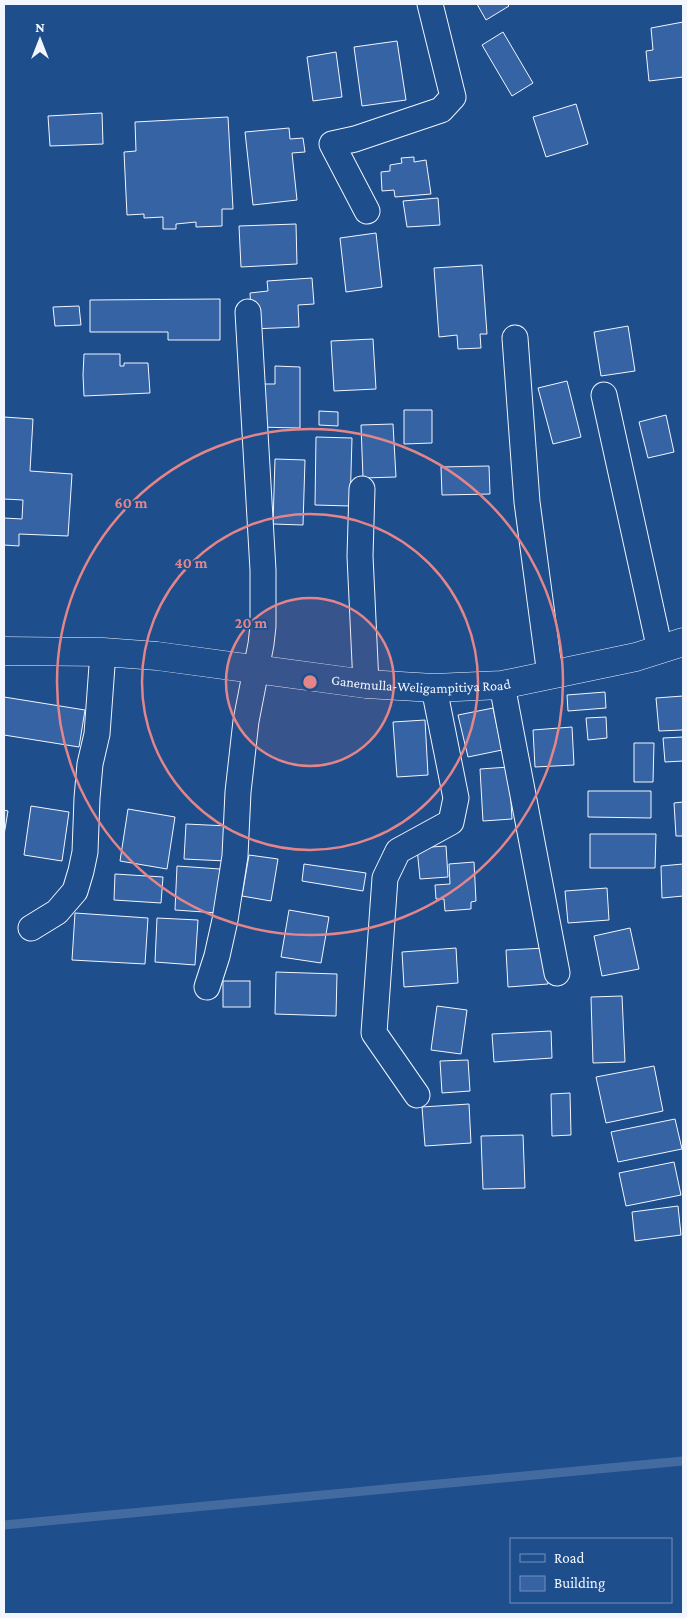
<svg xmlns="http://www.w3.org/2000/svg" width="687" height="1618" font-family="'Crimson Pro',serif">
<rect width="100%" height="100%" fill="#1f4e8c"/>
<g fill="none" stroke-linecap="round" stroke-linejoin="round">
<path stroke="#446ba0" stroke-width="9" d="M4 1525 683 1461"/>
</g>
<g fill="#3563a3" stroke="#f2f6ff">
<path d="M477 4H507L509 6 486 20Z"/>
<path d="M683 22V77L649 81 646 51 653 50 651 28Z"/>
<path d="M503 32 533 83 512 96 482 45Z"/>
<path d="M397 41 406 100 362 106 354 47Z"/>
<path d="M336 52 342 97 313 101 307 57Z"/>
<path d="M576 104 588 144 546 157 533 117Z"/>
<path d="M102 113 103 144 50 146 48 116Z"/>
<path d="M228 117 233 209H222V226L196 227V222L176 224V229H163V217L144 218V214L127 215 124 152 136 151 135 122Z"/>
<path d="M289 128 290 139 303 138 305 152 292 153 297 200 253 205 245 132Z"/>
<path d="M414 157V162L426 160 431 194 395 197 394 190 382 191 381 172 390 171V165L402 163 401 158Z"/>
<path d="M438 198 440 225 407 227 403 201Z"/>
<path d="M296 224 297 264 241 267 239 226Z"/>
<path d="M376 233 382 287 346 292 340 238Z"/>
<path d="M482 265 487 334H480L481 348 458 349 457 335 439 337 434 268Z"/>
<path d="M312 278 314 304 298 305 299 327 252 329 250 293 268 291 267 281Z"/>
<path d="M220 299V340H168V332H90V300Z"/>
<path d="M79 306 81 325 55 326 53 307Z"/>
<path d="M628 326 635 371 601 376 594 332Z"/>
<path d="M373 339 376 389 334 391 331 341Z"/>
<path d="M84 354H120V366H124V363H148L150 393 84 396 83 375Z"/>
<path d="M275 366 300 367V428L257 427 258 384H275Z"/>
<path d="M567 381 581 437 553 444 538 388Z"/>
<path d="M404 410H432V443L404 444Z"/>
<path d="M319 411 338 412V426L319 425Z"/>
<path d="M666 415 674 452 648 458 639 422Z"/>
<path d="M4 417 33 419 30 471 72 474 68 536 19 534V546L4 545V518L22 519 23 500 4 499Z"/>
<path d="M393 424 396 477 363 478 361 425Z"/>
<path d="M316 437 352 438 350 506 315 505Z"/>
<path d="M275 459 305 460 303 525 273 524Z"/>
<path d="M489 466 490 494 442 495 441 467Z"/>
<path d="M605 692 606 708 568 711 567 695Z"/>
<path d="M683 696V730L659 731 656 698Z"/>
<path d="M4 697 85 710 79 747 4 735Z"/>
<path d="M493 708 502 750 468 757 458 715Z"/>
<path d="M606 717 607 738 588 740 586 718Z"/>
<path d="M425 720 428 775 397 777 393 722Z"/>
<path d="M572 727 574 765 535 767 533 730Z"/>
<path d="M683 737V761L665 762 663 738Z"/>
<path d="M634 743H654L653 782H634Z"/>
<path d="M509 767 512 819 483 821 480 769Z"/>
<path d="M588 791H651V818L588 817Z"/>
<path d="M683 802V836H676L674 803Z"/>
<path d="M31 806 69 812 62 861 24 855Z"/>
<path d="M128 809 175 817 167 869 120 861Z"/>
<path d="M4 810 8 811 4 835Z"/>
<path d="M186 824 228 826 226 861 184 859Z"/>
<path d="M590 834H656L655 868H590Z"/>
<path d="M446 846 448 877 420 879 417 848Z"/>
<path d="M249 855 278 859 271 901 242 896Z"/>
<path d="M474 862 476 901 471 902V909L445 911 444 899H436L435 885 450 884 449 864Z"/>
<path d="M304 864 366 873 363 891 302 881Z"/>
<path d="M683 864V896L662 898 661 866Z"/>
<path d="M177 866 220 869 218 913 175 910Z"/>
<path d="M115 874 163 877 161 903 114 900Z"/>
<path d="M607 888 609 920 568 923 565 891Z"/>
<path d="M289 910 329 917 321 963 281 957Z"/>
<path d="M75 913 148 918 145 964 72 960Z"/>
<path d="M157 918 198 920 195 965 155 962Z"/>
<path d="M630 928 639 969 602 976 594 936Z"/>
<path d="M456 948 458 983 404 987 402 952Z"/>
<path d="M546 948 548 984 508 987 506 950Z"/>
<path d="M276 972 337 974 336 1016 275 1014Z"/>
<rect x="223" y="981" width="27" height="26"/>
<path d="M622 996 625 1062 593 1063 591 997Z"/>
<path d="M437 1006 467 1010 461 1054 431 1050Z"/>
<path d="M551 1031 552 1058 494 1062 492 1034Z"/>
<path d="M468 1060 470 1091 442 1093 440 1061Z"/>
<path d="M654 1066 663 1111 606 1123 596 1077Z"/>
<path d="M570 1093 571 1135 552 1136 551 1094Z"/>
<path d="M469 1104 471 1143 425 1146 422 1107Z"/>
<path d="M675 1119 682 1149 618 1162 611 1132Z"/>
<path d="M523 1135 525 1188 483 1189 481 1136Z"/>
<path d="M674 1162 681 1195 626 1206 619 1173Z"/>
<path d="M678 1206 681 1235 635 1241 632 1212Z"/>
</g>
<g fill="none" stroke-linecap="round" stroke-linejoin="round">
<defs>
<g id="minor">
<path d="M367 211 332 144 355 139 441 110 453 97 430 4"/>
<path d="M515 338 527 502 550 675"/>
<path d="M604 395 660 650"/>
<path d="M362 489 360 556 366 684"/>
<path d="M502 685 557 973"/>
<path d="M31 928 57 912 75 891 81 871 85 852 87 798 90 764 97 734 103 652"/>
<path d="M207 987 217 956 225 920 235 856 238 792 246 721 261 644 263 626V570L248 312"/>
<path d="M417 1095 374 1033 385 878 398 851 451 822 456 798 434 688"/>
</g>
<g id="tertiary">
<path id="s1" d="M4 651 103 652 157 656 366 684 434 688 502 685 636 657 683 642"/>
</g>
</defs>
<use href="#minor" stroke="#f2f6ff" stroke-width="27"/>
<use href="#tertiary" stroke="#f2f6ff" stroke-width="29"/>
<use href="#minor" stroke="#1f4e8c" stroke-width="25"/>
<use href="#tertiary" stroke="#1f4e8c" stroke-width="28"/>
</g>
<circle cx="310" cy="682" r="84" fill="#e38589" fill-opacity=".12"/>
<g fill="none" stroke="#e38589" stroke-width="2.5">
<circle cx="310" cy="682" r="84"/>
<circle cx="310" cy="682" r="168"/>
<circle cx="310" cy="682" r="253"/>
</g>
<g text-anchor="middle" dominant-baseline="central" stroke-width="4" stroke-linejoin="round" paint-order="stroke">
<g font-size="14" fill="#f2f6ff" stroke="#1f4e8c">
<text stroke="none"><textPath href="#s1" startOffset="419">Ganemulla-Weligampitiya Road</textPath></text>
</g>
</g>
<circle cx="310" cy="682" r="8" fill="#e38589" stroke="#1f4e8c" stroke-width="2.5"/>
<g font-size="15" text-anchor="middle" font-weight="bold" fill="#e38589" stroke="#1f4e8c" stroke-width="4" stroke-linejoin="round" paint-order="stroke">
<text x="131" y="508">60 m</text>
<text x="191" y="568">40 m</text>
<text x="251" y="628">20 m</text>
</g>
<rect width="687" height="1618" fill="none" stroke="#f2f6ff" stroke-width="10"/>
<rect x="510" y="1538" width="162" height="65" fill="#1f4e8c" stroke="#7391ba"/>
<rect x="520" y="1554" width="25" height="8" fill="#1f4e8c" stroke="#7391ba"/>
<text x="554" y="1563" font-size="15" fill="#f2f6ff">Road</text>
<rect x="520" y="1576" width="25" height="15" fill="#3563a3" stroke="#7391ba"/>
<text x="554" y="1588" font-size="15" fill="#f2f6ff">Building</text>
<g transform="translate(40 40)" stroke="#1f4e8c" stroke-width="4" paint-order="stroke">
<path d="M0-4L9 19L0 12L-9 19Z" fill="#f2f6ff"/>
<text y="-8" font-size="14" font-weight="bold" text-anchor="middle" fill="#f2f6ff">N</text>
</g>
</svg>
